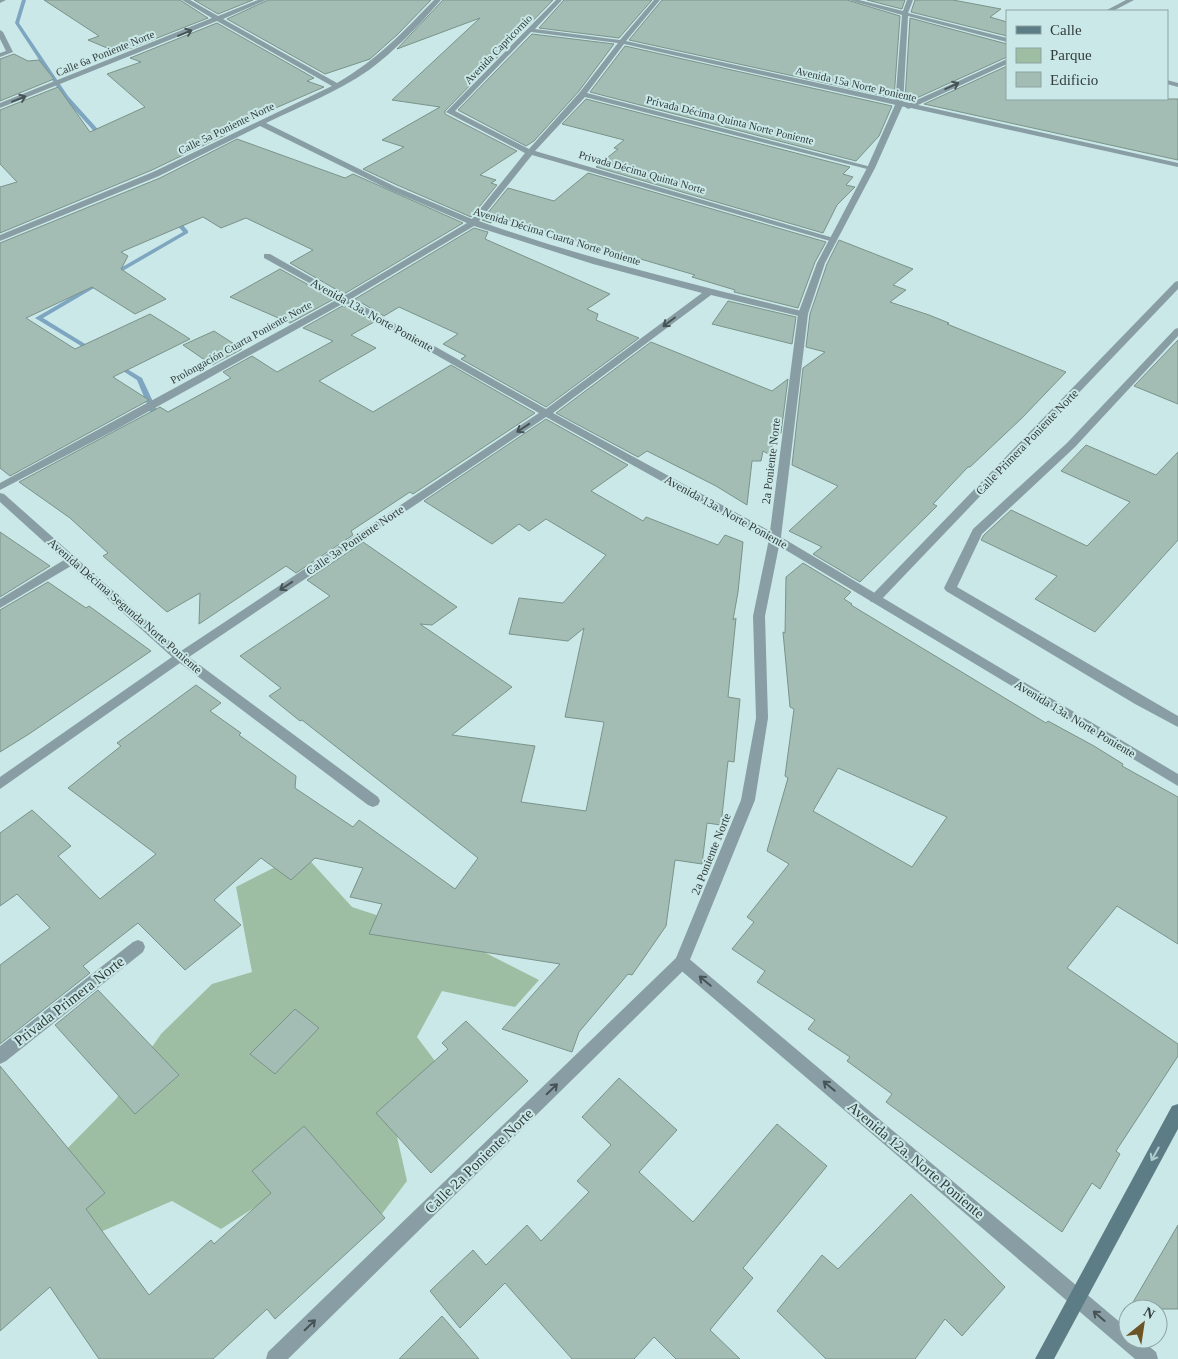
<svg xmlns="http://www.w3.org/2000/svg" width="1178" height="1359" font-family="Georgia,serif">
<rect width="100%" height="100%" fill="#cae8e7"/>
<path fill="#9ebea4" d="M303 853 352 907 476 948 539 980 515 1007 442 991 417 1037 438 1065 389 1101 407 1181 378 1219 269 1198 221 1229 172 1201 91 1236 54 1162 116 1099 161 1034 212 984 252 972 236 887Z"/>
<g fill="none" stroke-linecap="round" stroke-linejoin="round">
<g fill="#7ea6c1" fill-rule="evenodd">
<path d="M22 0H26L19 23 68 96 104 136V138H100L64 98 15 23Z"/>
<path d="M172 217H176L188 231V233L114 276H110V274L183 232 172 219Z"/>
<path d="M99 281 102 283 101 284 43 318 95 350V352H91L35 318Z"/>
<path d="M117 363 142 378 162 421 161 423H158L154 421 137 380 115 366V364Z"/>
</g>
</g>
<g fill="#a3bdb4" stroke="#7a938a" fill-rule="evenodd">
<path d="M44 0H180L208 18 119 53 88 40 99 36Z"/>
<path d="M194 0H253L218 14Z"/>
<path d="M268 0H431L398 34 370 59 325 74 227 19Z"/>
<path d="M443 0H553L445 111V114L517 151 480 175 496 180 491 183 497 185 471 217 397 185 363 169 404 147 382 140 440 107 392 100 480 18 397 49Z"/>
<path d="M564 0H652L619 38 539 28Z"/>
<path d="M662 0H847L900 16 894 98 629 40Z"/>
<path d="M867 0H905L902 9Z"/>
<path d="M915 0H953L1001 9 990 17 1007 22V36L911 12Z"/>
<path d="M910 18 1007 44V57L910 101 905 100Z"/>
<path d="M217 23 314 78 307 81 324 87 218 133 225 135 152 170 0 233V187L17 182 0 164V110L58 87 90 132 145 107 107 74 141 62 130 58Z"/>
<path d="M532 34 614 44 579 91 534 141 526 146 458 110Z"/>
<path d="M625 46 892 106 879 136 856 161 590 92Z"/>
<path d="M14 54 28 61 39 60 54 79 0 101V59Z"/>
<path d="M1007 66V99H1178V160L924 104Z"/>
<path d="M586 99 850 167 843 174 853 177 846 185 855 187 837 205 823 233 596 167 618 149 614 148 624 140 562 124Z"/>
<path d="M237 139 345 178 353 174 463 223 344 294 290 263 313 250 246 218 221 228 203 217 121 252 128 256 121 269 166 299 135 314 92 287 26 318 75 349 150 314 190 339 113 377 149 400 10 476 0 468V243L160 178Z"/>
<path d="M588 173 826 242 815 262 798 308 734 292 735 290 692 277 695 275 494 216 491 223 482 220 508 188 554 201Z"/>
<path d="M474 228 488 232 485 239 610 294 587 309 598 314 596 320 639 338 546 407 461 359 466 356 443 344 458 334 399 307 384 316 355 299Z"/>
<path d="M839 240 913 269 893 285 906 290 890 302 929 315 949 323 947 324 1066 372 1022 418 970 467H968L933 504 937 506 860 582 813 554 822 547 789 531 838 486 792 465 803 368 825 352 806 347 810 314 827 264Z"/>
<path d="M280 269 334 299 290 323 230 297Z"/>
<path d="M728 301 796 317 792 344 712 324Z"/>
<path d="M344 305 374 322 351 335 376 348 319 381 373 412 451 365 535 413 413 494 410 492 351 531 353 535 296 573 286 566 199 624 200 593 167 612 103 556 108 553 70 518 19 482 160 407 168 412 231 378 223 372 252 356 277 372 333 341 303 328Z"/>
<path d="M214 331 242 349 212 365 183 345Z"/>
<path d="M1178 340V404L1134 386Z"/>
<path d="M651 342 772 391 788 379 781 433 775 432 770 455 763 451 761 461H752L747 505 716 486 647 451 638 457 556 413Z"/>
<path d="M546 419 628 465 591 491 643 521 646 517 718 545 725 535 743 542 738 592 733 620 736 618 728 697 740 699 734 762 728 761 721 825 707 823 702 864 675 860 666 926 632 975 628 974 579 1032 572 1052 502 1029 560 964 369 934 382 904 350 897 363 868 315 858 291 880 261 858 214 900 241 925 185 970 138 923 83 966 90 973 0 1044V965L50 928 17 894 0 906V833L32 810 71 846 58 856 100 899 156 854 68 788 121 746 117 743 196 685 221 703 210 711 241 733 239 735 296 776 295 788 353 827 359 820 455 889 478 858 302 720 300 721 269 696 281 688 240 656 330 596 307 580 363 542 457 607 432 625 420 624 512 687 452 735 535 746 521 802 586 811 604 722 565 717 584 628 568 641 509 634 519 598 563 603 606 555 546 519 529 531 519 524 492 544 424 501Z"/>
<path d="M1086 445 1156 475 1178 452V540L1095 632 1035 599 1057 576 981 540 984 535 1011 510 1087 546 1130 502 1061 471Z"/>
<path d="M0 532 50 566 0 597Z"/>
<path d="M803 563 851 592 844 599 852 604 851 605 1046 723 1048 721 1094 746 1123 764 1122 766 1178 797V944L1117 906 1067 968 1178 1044V1056L1116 1151 1120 1154 1100 1189 1092 1183 1062 1232 886 1102 892 1094 847 1061 850 1057 808 1029 815 1020 757 982 765 971 732 949 754 922 747 917 789 864 767 851 788 778 785 776 794 709 790 707 783 632 785 633 786 577ZM838 768 947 817 912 867 813 811Z"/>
<path d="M48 582 86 608 89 606 151 651 29 734 0 752V610Z"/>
<path d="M98 990 179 1075 135 1114 55 1025Z"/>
<path d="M295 1009 319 1028 275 1074 250 1054Z"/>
<path d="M466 1021 528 1081 431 1173 376 1113 448 1049 442 1043Z"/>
<path d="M0 1066 105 1193 86 1209 149 1295 211 1240 214 1244 271 1193 252 1171 304 1126 385 1218 275 1319 267 1309 213 1359H99L50 1287 0 1331Z"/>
<path d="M619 1078 677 1130 639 1172 693 1222 777 1124 827 1166 743 1268 753 1278 710 1330 740 1359H676L654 1337 634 1359H572L505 1283 460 1328 430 1291 473 1250 486 1265 527 1225 541 1241 589 1192 577 1181 611 1145 582 1117Z"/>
<path d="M911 1194 1005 1287 962 1336 945 1319 915 1359H826L777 1311 822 1255 838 1269Z"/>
<path d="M1178 1225V1309H1129Z"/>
<path d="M442 1316 479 1359H399Z"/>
</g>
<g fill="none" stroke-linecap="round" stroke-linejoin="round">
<path fill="#889ea4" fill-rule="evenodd" d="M1178 328V336L1075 447 982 534 957 587 1178 716V727L1135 704 946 591 944 588 973 529 1067 443 1175 329Z"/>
<g fill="#889ea4" fill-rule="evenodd">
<path d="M0 0H6L0 3Z"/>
<path d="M182 0H190L218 16 258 0H266L223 19 337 83C378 59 401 34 434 0H441C420 24 395 51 369 70 337 92 301 106 266 123L396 187 472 219 525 153 446 112 556 0H562L535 29 620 40 654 0H660L626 41 910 103 1007 59V64L918 105 1178 163V167L911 108 908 109 905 107 624 44 587 93 875 168 871 170 585 97 535 151 837 239 830 241 532 155 479 221C586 259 696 285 806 312V316L803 317 711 295 553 413 779 536 781 539 779 542H771L546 417 189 657 378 797 380 801 378 805 373 807 368 805 180 663 0 789V777L172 657 71 566 0 608V599L64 560 0 502V493L4 494 181 651 539 413 344 303 117 429 0 490V483L338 299 264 258V254H270L344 296 467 223 390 190 260 126 159 176 0 241V235L153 172 332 86 217 21 0 108V103L212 18ZM531 32 618 43 580 92 529 149 455 111ZM474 226 593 264 702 293 546 409 351 299Z"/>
<path d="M1126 0H1134L1113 11H1105Z"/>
<path d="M0 30 3 32 13 52 0 57V53L6 51 0 39Z"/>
<path d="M1178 281V289L879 602H871L869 599 871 596 1175 282Z"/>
<path d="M138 940 143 942 145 947 143 952 6 1061 0 1064V1046L133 942Z"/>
<path d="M682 955 687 957 1128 1329V1339H1140L1156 1352 1158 1359H1135L677 967 674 962 677 957Z"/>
</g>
<g fill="#889ea4" fill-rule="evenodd">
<path d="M849 0H859L903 11 907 0H913L908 13 1007 38V42L908 16 903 105 875 168 825 263 808 314 781 537 1178 774V786L779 546 765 616 768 718 755 800 687 967 288 1359H266L268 1352 676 958 741 800 756 718 753 616 769 539 798 314 817 263 867 168 895 105 902 15Z"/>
<path d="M1167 80 1178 83V87L1167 84Z"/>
</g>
<path fill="#5d7d86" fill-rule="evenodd" d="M1178 1104V1129L1054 1359H1035L1172 1106Z"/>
</g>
<defs><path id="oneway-shaft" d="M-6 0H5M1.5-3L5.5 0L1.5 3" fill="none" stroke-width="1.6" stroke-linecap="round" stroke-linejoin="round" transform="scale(1.25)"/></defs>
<g stroke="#475456">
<use href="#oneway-shaft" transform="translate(185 33) rotate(-22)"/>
<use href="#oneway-shaft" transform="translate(952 86) rotate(-25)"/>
<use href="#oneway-shaft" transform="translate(19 99) rotate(-21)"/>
<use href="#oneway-shaft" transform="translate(669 322) rotate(143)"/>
<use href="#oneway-shaft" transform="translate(523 428) rotate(146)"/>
<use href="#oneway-shaft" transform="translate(286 586) rotate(146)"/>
<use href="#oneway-shaft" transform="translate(705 981) rotate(-140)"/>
<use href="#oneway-shaft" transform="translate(829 1086) rotate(-140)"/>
<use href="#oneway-shaft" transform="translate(552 1089) rotate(-44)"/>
<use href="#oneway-shaft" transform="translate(1099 1316) rotate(-139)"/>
<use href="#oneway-shaft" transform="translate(310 1325) rotate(-44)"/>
</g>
<use stroke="#afcdcf" href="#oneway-shaft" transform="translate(1155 1154) rotate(119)"/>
<g text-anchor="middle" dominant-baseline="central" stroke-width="4" stroke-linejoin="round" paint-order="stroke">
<g font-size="11" fill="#313c3c" stroke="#cae8e7">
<text transform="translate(498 49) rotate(-46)">Avenida Capricornio</text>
<text transform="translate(105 53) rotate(-22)">Calle 6a Poniente Norte</text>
<text transform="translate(856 84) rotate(13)">Avenida 15a Norte Poniente</text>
<text transform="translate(730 120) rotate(14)">Privada Décima Quinta Norte Poniente</text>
<text transform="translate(226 128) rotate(-26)">Calle 5a Poniente Norte</text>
<text transform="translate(642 172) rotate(16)">Privada Décima Quinta Norte</text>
<text transform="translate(557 236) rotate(17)">Avenida Décima Cuarta Norte Poniente</text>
<text transform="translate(241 342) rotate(-29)">Prolongación Cuarta Poniente Norte</text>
</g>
<g font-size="12" fill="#313c3c" stroke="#cae8e7">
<text transform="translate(372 315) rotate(29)">Avenida 13a. Norte Poniente</text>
<text transform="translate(1027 442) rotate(-46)">Calle Primera Poniente Norte</text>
<text transform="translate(771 461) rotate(-83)">2a Poniente Norte</text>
<text transform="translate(726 512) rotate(29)">Avenida 13a. Norte Poniente</text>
<text transform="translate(355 540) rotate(-34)">Calle 3a Poniente Norte</text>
<text transform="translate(125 606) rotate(41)">Avenida Décima Segunda Norte Poniente</text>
<text transform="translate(1075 719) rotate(31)">Avenida 13a. Norte Poniente</text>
<text transform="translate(711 854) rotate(-68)">2a Poniente Norte</text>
</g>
<g font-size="15" fill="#313c3c" stroke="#cae8e7">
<text transform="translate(69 1001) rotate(-38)">Privada Primera Norte</text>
<text transform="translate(916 1160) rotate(40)">Avenida 12a. Norte Poniente</text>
<text transform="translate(479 1161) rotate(-44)">Calle 2a Poniente Norte</text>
</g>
</g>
<rect x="1006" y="10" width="162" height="90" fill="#cae8e7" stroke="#8da3a3"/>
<rect x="1016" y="26" width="25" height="8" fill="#5d7d86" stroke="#8da3a3"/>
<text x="1050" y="35" font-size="15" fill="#313c3c">Calle</text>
<rect x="1016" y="48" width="25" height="15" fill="#9ebea4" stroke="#8da3a3"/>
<text x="1050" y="60" font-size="15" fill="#313c3c">Parque</text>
<rect x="1016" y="72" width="25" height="15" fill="#a3bdb4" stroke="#8da3a3"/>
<text x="1050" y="85" font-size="15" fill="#313c3c">Edificio</text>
<g transform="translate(1143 1324) rotate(30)"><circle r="24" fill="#cae8e7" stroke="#8da3a3"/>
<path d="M0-4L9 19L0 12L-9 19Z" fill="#6c5525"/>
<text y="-8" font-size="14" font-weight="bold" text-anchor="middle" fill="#313c3c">N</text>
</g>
</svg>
